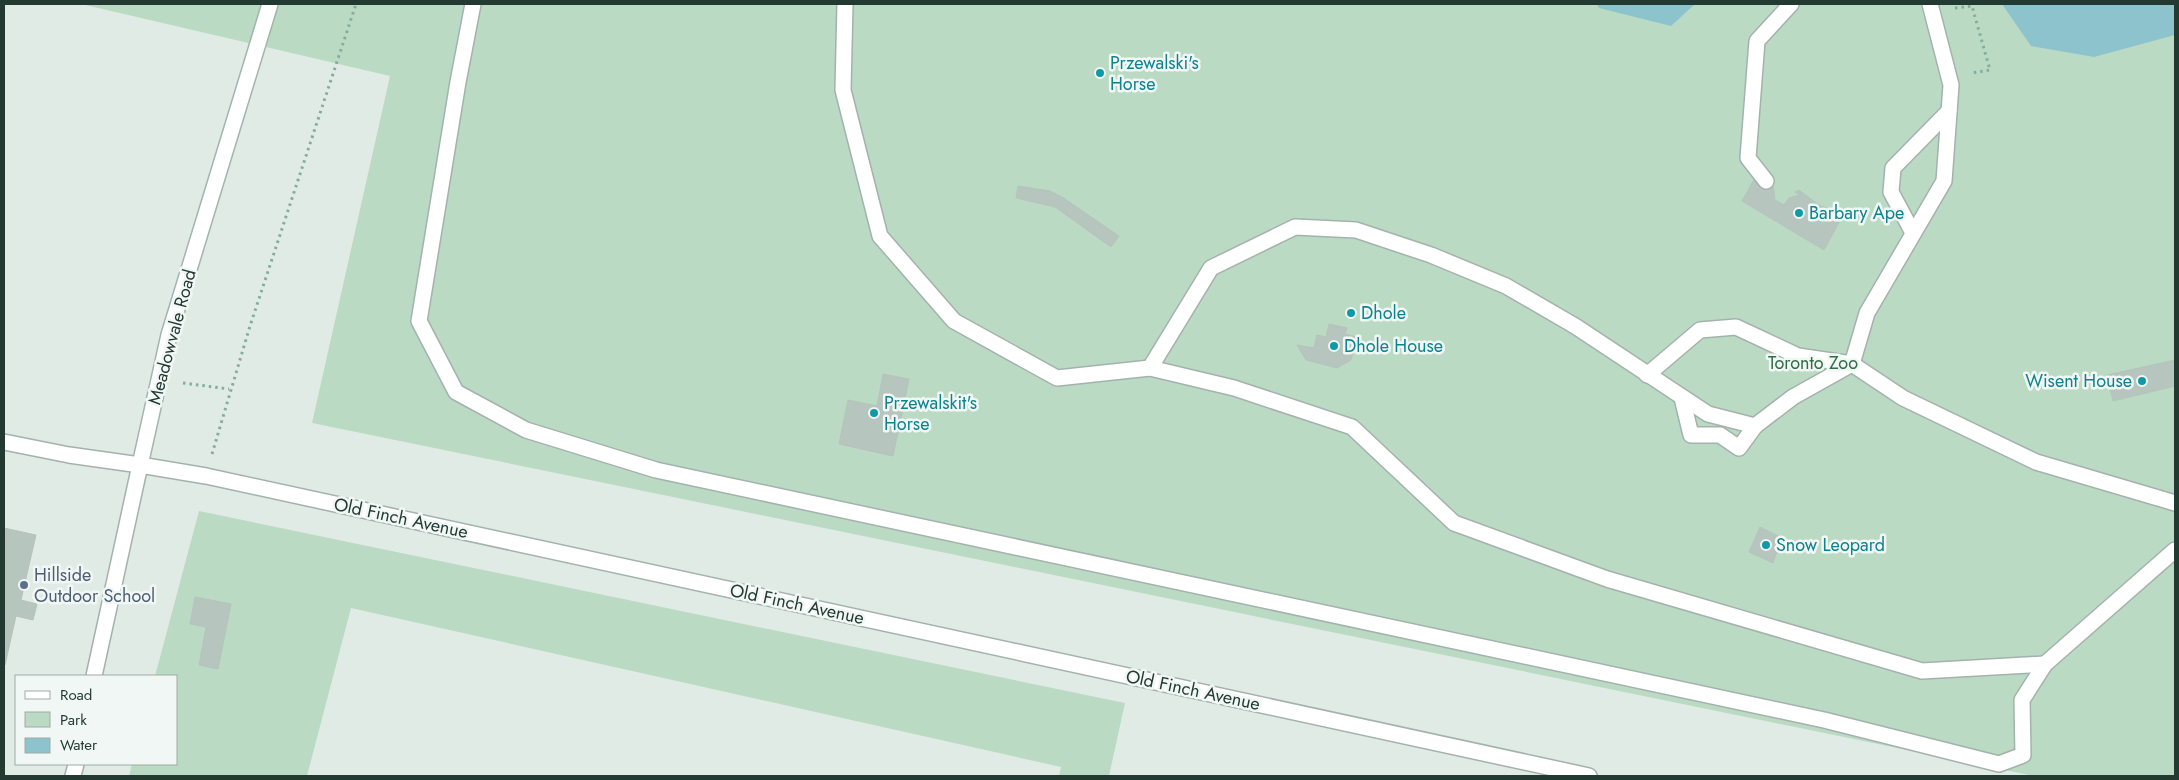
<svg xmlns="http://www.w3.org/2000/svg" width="2179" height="780" font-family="Jost,sans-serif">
<rect width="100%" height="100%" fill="#e1ebe6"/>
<g fill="#bbdac3">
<path d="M81 4H2175V776H2034L312 423 390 76Z"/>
<path d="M199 511 1125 703 1109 776H1059L1061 767 351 608 307 776H129L132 764H176V676H155Z"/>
</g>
<g fill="#8dc3cc">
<path d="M1597 4H1695L1671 26 1599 8Z"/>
<path d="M2002 4H2175V35L2094 57 2031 46Z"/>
</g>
<g fill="#b7c5bf" stroke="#b4c4bd">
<path d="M1756 176 1773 185 1775 200 1784 205 1789 198 1800 195 1795 192 1799 190 1819 205 1832 210 1842 217 1824 250 1742 201Z"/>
<path d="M1018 186 1050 191 1062 197 1119 236 1111 247 1055 207 1016 198Z"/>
<path d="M1329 324 1347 328 1345 334 1357 337 1351 360 1337 368 1306 360 1297 345 1314 348 1317 335 1326 337Z"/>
<path d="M2175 360V386L2113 401 2107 375Z"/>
<path d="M883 374 909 379 893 456 839 444 848 400 877 406Z"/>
<path d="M1760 527 1782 538 1773 563 1749 552Z"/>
<path d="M4 528 36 535 21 600 37 604 33 620 16 616 5 665Z"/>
<path d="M195 597 231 604 218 669 199 665 206 627 190 624Z"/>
</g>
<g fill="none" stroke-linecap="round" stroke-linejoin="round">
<defs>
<g id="service">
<path d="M473 4 458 82 419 321 456 392 526 430 656 470 1824 720 1999 764 2023 755 2022 700 2045 664 2175 550"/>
<path d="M845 4 843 90 880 236 954 321 1057 378 1150 368 1234 388 1352 427 1454 523 1607 579 1922 671 2045 664"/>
<path d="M1766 181 1748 158 1757 41 1791 4"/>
<path d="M1913 233 1891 192 1893 168 1949 111"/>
<path d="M1150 368 1211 268 1295 227 1356 230 1431 255 1506 286 1575 326 1708 414 1755 426 1793 397 1852 364 1867 313 1944 181 1951 85 1930 4"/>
<path d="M1647 375 1700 330 1736 327 1798 356 1852 364 1903 398 2036 462 2175 503"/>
<path d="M1682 398 1691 435H1720L1739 448 1755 426"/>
</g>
<path id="minor" d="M4 442 69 455 140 465"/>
<g id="tertiary">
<path d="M94 676 140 465 206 476 1589 776"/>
<path d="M73 776 76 764"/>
</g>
<path id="secondary" d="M140 465 169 335 270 4"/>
</defs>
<use href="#service" stroke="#a4b2ad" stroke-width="18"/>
<use href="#minor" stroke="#a4b2ad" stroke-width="18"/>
<use href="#tertiary" stroke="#a4b2ad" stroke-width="18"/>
<use href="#secondary" stroke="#a1b5ae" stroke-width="18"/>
<g stroke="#84ac9f" stroke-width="3" stroke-dasharray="2.5 4" stroke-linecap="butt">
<path d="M1955 8 1972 6 1990 70 1971 73"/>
<path d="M183 383 229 389"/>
<path d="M212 454 250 326 356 4"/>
</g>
<use href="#service" stroke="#fff" stroke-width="15"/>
<use href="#minor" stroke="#fff" stroke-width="15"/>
<use href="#tertiary" stroke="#fff" stroke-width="15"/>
<use href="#secondary" stroke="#fff" stroke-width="15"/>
</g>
<g fill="#0f9aa8" stroke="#f1f7f4" stroke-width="2">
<circle cx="1100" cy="73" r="5"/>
<circle cx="1799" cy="213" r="5"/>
<circle cx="1351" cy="313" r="5"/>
<circle cx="1334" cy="346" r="5"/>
<circle cx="2142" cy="381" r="5"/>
<circle cx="874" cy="413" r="5"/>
<circle cx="1766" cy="545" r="5"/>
</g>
<circle fill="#5c6f8a" stroke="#f1f7f4" stroke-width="2" cx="24" cy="585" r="5"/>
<g text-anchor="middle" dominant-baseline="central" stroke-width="5" stroke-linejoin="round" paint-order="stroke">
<g font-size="18" fill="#0d838f" stroke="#f1f7f4" text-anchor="start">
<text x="1110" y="63">Przewalski's<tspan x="1110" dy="21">Horse</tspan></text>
<text x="1809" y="213">Barbary Ape</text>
<text x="1361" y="313">Dhole</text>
<text x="1344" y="346">Dhole House</text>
<text x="2132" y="381" text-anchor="end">Wisent House</text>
<text x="884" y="403">Przewalskit's<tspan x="884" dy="21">Horse</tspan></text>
<text x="1776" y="545">Snow Leopard</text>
</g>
<g font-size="18" fill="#233a33" stroke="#f1f7f4">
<text transform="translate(172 337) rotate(-75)">Meadowvale Road</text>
<text transform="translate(401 518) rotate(12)">Old Finch Avenue</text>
<text transform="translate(797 604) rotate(12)">Old Finch Avenue</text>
<text transform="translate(1193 690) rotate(12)">Old Finch Avenue</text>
</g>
<g font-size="18" fill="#306e47" stroke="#f1f7f4">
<text x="1813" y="363">Toronto Zoo</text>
</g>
<g font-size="18" fill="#4e5e75" stroke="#f1f7f4" text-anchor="start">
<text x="34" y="575">Hillside<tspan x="34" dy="21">Outdoor School</tspan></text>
</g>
</g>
<rect width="2179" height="780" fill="none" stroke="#233a33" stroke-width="10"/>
<rect x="15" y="675" width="162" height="90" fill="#f1f7f4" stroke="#9faba7"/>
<rect x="25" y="691" width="25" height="8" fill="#ffffff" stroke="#9faba7"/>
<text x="60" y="700" font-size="15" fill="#233a33">Road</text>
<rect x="25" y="712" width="25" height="15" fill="#bbdac3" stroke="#9faba7"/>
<text x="60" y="725" font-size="15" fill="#233a33">Park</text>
<rect x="25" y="738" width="25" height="15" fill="#8dc3cc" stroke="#9faba7"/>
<text x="60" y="750" font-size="15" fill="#233a33">Water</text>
</svg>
